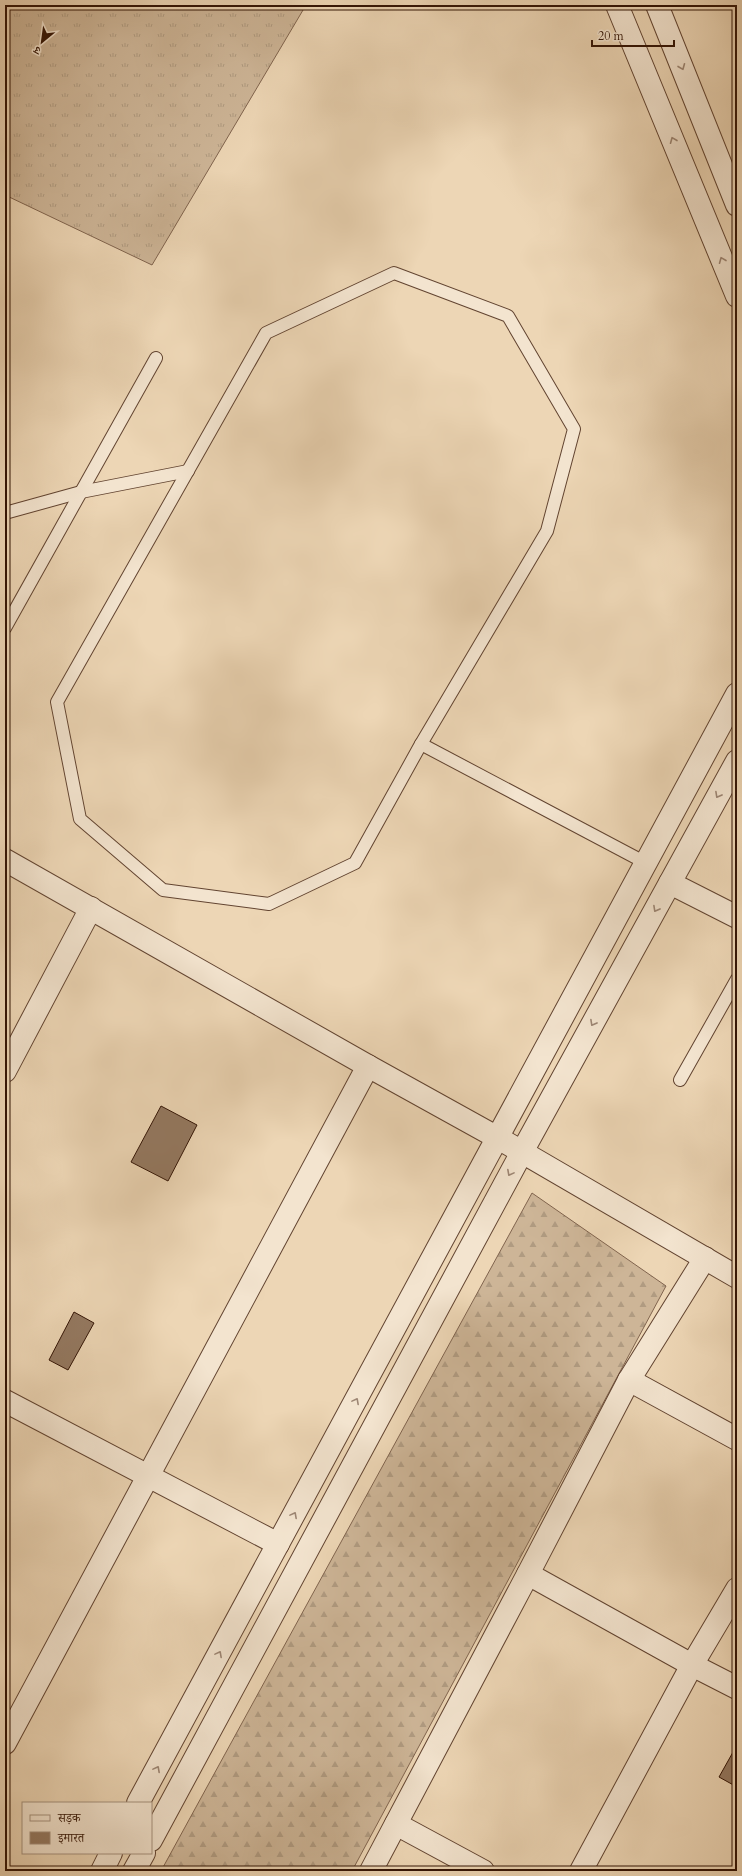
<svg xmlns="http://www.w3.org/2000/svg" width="742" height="1876" font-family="Cardo,'Noto Serif Devanagari',serif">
<defs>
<pattern id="grass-tufts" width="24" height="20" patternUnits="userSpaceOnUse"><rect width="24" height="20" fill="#cdb597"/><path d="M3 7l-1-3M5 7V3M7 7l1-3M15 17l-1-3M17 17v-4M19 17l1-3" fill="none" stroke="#b09b81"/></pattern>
<pattern id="forest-firs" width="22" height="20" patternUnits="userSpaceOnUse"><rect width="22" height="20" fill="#cdb597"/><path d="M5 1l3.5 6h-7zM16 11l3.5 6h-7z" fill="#b09b81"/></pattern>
</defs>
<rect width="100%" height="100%" fill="#edd6b5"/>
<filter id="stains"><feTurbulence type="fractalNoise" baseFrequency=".005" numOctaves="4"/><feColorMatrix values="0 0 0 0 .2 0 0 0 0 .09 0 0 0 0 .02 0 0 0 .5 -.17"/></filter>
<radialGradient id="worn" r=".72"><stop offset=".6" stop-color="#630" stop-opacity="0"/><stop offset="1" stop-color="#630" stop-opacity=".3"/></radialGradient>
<path fill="url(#grass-tufts)" stroke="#80644e" d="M5 5H306L152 265 5 195Z"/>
<path fill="url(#forest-firs)" stroke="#80644e" d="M532 1193 666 1286 352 1871H161Z"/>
<g fill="#947961" stroke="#331405">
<path d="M161 1106 197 1125 168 1181 131 1162Z"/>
<path d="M74 1312 94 1323 68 1370 49 1360Z"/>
<path d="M737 1745V1787L719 1777Z"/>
</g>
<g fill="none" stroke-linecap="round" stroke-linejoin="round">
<defs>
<g id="service">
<path d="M394 273 508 316 574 429 547 531 421 744 355 863 269 904 163 890 80 819 57 702 266 333Z"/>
<path d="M5 513 81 492 188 471"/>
<path d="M5 628 156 358"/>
<path d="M421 744 646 863"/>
<path d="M680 1080 737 979"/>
</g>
<g id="minor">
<path d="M5 860 368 1066 498 1138 737 1277"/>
<path d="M670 883 737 917"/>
<path d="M5 1071 91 908"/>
<path d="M629 1380 737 1439"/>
<path d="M5 1401 278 1544"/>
<path d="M528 1574 692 1665 737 1688"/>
<path d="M5 1743 368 1066"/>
<path d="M396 1824 483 1871"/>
<path d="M371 1871 528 1574 629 1380 705 1258"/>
<path d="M581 1871 692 1665 737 1589"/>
</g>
<g id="tertiary">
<path d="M617 5 737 296"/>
<path d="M657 5 737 205"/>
<path d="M138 1803 737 694"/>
<path d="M151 1840 522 1152 737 761"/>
<path d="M102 1871 111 1853"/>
<path d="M134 1871 144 1853"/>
</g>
</defs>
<use href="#service" stroke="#624431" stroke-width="14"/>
<use href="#minor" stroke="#624431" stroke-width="24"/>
<use href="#tertiary" stroke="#624431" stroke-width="24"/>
<use href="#service" stroke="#f3e4cf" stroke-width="12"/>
<use href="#minor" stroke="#f3e4cf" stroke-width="22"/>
<use href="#tertiary" stroke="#f3e4cf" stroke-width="22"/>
</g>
<defs><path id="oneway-chevron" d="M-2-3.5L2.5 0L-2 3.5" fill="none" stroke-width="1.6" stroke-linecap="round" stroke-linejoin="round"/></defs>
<g stroke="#9d8674">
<use href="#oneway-chevron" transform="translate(682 67) rotate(68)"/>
<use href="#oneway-chevron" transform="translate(673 140) rotate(-112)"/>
<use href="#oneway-chevron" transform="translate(722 260) rotate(-112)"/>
<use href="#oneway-chevron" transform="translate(718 795) rotate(119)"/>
<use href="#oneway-chevron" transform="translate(656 909) rotate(119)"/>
<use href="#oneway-chevron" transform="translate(593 1023) rotate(119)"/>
<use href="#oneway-chevron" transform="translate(510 1173) rotate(118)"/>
<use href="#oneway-chevron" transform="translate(356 1401) rotate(-62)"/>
<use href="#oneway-chevron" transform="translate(294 1515) rotate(-62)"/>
<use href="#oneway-chevron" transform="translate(219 1654) rotate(-62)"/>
<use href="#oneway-chevron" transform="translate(157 1769) rotate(-62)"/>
</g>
<rect width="742" height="1876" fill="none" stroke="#edd6b5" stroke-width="20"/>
<rect x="6" y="6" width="730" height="1864" fill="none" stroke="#331405" stroke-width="2"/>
<rect x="10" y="10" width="722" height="1856" fill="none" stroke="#331405"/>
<rect x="22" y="1802" width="130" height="52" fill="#f3e4cf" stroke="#a6917e"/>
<rect x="30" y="1815" width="20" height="6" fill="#f3e4cf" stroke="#a6917e"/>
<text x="58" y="1822" font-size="12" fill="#331405">सड़क</text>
<rect x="30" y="1832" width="20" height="12" fill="#947961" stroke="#a6917e"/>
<text x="58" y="1842" font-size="12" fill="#331405">इमारत</text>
<g transform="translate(42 42) rotate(209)" stroke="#f3e4cf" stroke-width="3" paint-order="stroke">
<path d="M0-3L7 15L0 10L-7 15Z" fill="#331405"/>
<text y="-6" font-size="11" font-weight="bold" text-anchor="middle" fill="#331405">उ</text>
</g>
<path d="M592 40v6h82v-6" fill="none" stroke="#331405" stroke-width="2"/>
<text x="598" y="40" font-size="12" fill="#331405" stroke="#f3e4cf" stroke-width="3" paint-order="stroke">20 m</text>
<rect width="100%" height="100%" filter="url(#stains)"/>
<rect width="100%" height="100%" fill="url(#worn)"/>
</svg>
